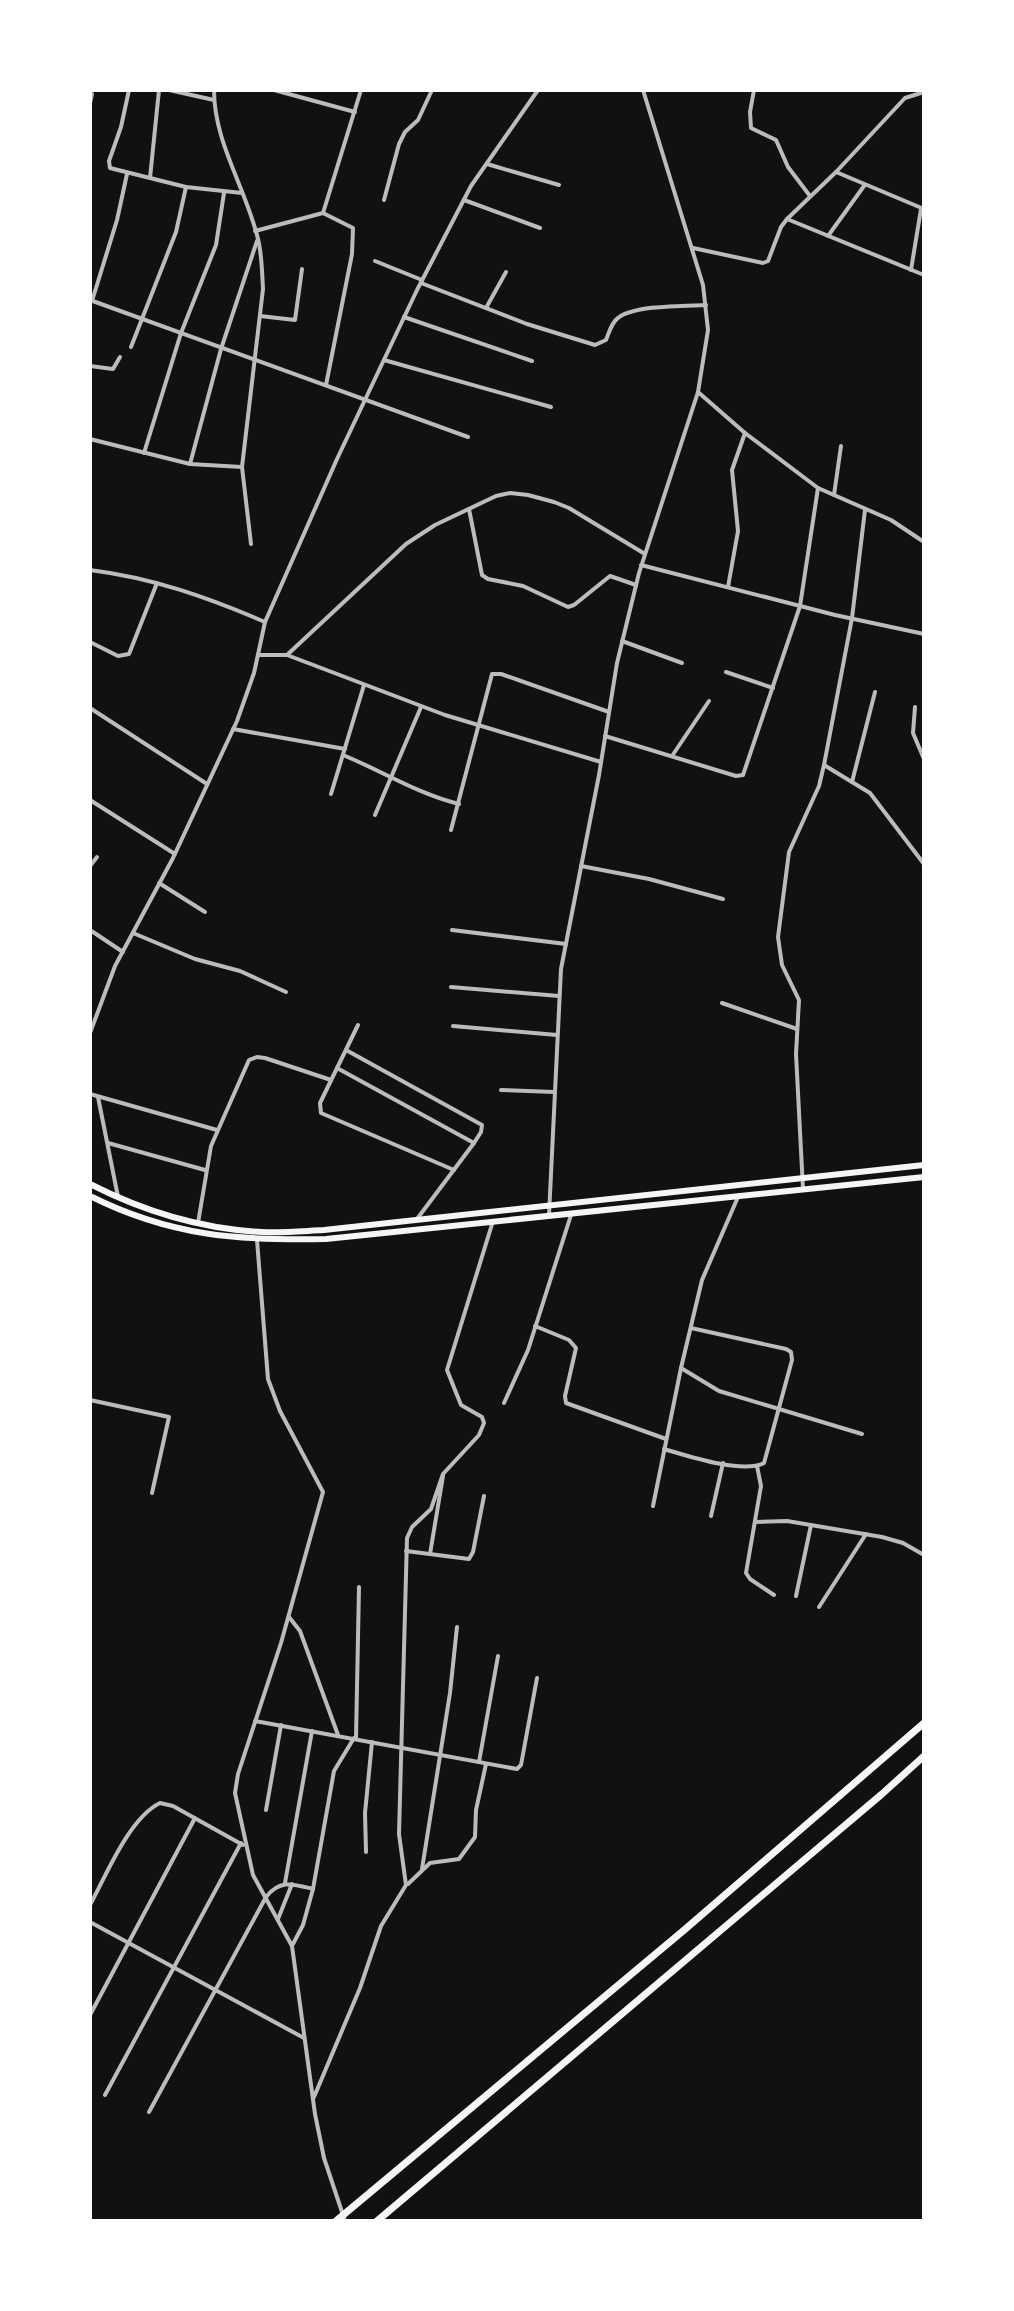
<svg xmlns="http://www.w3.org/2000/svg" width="1014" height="2311" font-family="Lora,serif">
<rect width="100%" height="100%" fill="#111"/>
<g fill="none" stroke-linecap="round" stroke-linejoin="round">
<g stroke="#bcbcbc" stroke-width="4">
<path d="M129 90 121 127 109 161 110 168 186 187 242 193"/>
<path d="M169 90 214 100"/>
<path d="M214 90C214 143 246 188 258 239 262 255 262 272 263 289L242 467 251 544"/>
<path d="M274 90 355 112"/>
<path d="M754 90 750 112 751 128 776 140 788 167 810 196"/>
<path d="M90 91 92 94 90 103"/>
<path d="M487 164 559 185"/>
<path d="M836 172 924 209"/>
<path d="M150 178 159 90"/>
<path d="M384 200 399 144 405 132 418 120 432 90"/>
<path d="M464 200 540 228"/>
<path d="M323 213 361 90"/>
<path d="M787 219 924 275"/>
<path d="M255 231 323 213 353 228 352 254 326 385"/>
<path d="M828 236 864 186"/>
<path d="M693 248 763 263 768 261 781 227 787 219 836 172 905 98 924 92"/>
<path d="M375 261 422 280"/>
<path d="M911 270 921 209"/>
<path d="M421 283 527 324 595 345 606 340C609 333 611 323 618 318 634 305 685 306 706 305"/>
<path d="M90 300 468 437"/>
<path d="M92 301 117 220 127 174"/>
<path d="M486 308 506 272"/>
<path d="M260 316 295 320 302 269"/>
<path d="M404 317 532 361"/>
<path d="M131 347 176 232 186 187"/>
<path d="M384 360 551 407"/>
<path d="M90 366 113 369 120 357"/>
<path d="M698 392 745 433 818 488 891 520 924 542"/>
<path d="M90 439 190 464 242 467"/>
<path d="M144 453 181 333 216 245 224 193"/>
<path d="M190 464 221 349 257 241"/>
<path d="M834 495 841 446"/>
<path d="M469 509 481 570 482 575 488 579 523 586 568 607 574 605 610 576 636 585"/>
<path d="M641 565 835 615 924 634"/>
<path d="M90 570C153 578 207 597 265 622"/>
<path d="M728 587 738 531 732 470 745 433"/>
<path d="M622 641 682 663"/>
<path d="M90 642 118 656 129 654 157 583"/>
<path d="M258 655H287L445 715 601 762"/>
<path d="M287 655 406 544 435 525 496 496 510 493 528 495 554 502 569 508 645 554"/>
<path d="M726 672 773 688"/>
<path d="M915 707 913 733 924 759"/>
<path d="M90 708 207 784"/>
<path d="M233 729 345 749"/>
<path d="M605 736 736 776 743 775 800 606 818 488"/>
<path d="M343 755C382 771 418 794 459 804"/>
<path d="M672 756 709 701"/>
<path d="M824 765 870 793 924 864"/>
<path d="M852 782 875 692"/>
<path d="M331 794 364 685"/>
<path d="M90 800 175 854"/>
<path d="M375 815 421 707"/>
<path d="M451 830 492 674H501L609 712"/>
<path d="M90 866 97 857"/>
<path d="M581 866 649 879 723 899"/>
<path d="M159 883 205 912"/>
<path d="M90 930 123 952"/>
<path d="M452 930 566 944"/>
<path d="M133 933 195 959 240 971 286 992"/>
<path d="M451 987 559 996"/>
<path d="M722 1003 797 1029"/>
<path d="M358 1025 320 1103 321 1113 454 1170"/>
<path d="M453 1026 557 1035"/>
<path d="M90 1033 115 966 173 858 237 721 254 673 265 622 337 459 417 290 471 186 538 90"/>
<path d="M346 1050 482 1125 481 1132 474 1143 417 1219"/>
<path d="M337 1068 474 1143"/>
<path d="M501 1090 554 1092"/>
<path d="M90 1094 217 1130"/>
<path d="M98 1097 118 1197"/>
<path d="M108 1143 205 1170"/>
<path d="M803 1189 796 1054 799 1000 782 965 778 937 789 852 819 786 824 765 852 618 865 510"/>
<path d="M549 1215 561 969 599 775 617 663 639 573 698 392 708 330 703 285 643 90"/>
<path d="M198 1223 211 1146 249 1060 257 1057 265 1058 331 1080"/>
<path d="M257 1240 268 1379 280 1411 323 1492 281 1643 238 1774 235 1793 253 1875 292 1946 315 2114 324 2158 345 2221"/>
<path d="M535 1326 569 1340 576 1348 565 1396 566 1403 666 1439"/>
<path d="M681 1368 719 1391 862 1434"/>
<path d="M90 1400 169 1417 152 1493"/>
<path d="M504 1403 528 1350 571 1215"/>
<path d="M664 1449C688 1456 742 1474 764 1463L792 1360 791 1352 786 1349 691 1328"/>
<path d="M757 1466 761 1486 746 1573 750 1579 774 1595"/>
<path d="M653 1506 681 1368 702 1280 738 1197"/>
<path d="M711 1516 723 1463"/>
<path d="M755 1522 787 1521 882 1537 903 1543 924 1555"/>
<path d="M406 1551 469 1559 473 1552 484 1496"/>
<path d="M430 1554 443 1476"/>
<path d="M796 1596 811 1525"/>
<path d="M819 1607 866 1534"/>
<path d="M289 1617 300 1631 338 1735"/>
<path d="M255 1721 517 1769 521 1765 537 1678"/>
<path d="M356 1738 359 1587"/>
<path d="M479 1762 498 1656"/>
<path d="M266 1810 281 1725"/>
<path d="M366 1852 365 1813 372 1742"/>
<path d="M422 1869 450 1693 457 1627"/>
<path d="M285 1883 312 1731"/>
<path d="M408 1884 430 1863 459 1859 475 1837 476 1810 486 1764"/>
<path d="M90 1905C106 1876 129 1818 160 1803L173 1806 243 1845"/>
<path d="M278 1919 292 1884"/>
<path d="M90 1922 304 2038"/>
<path d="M293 1944 303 1925 313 1889 334 1771 354 1738"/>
<path d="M90 2015 195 1818"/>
<path d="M105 2095 241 1843"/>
<path d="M314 2097 360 1988 381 1926 406 1885 399 1834 407 1538 412 1527 431 1509 443 1474 479 1435 484 1423 482 1417 461 1405 447 1370 493 1221"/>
<path d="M149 2112 266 1897C280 1879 293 1884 313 1889"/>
</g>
<g stroke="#f5f5f5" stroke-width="6">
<path d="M90 1184C143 1211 202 1229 262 1232 282 1233 303 1231 324 1230L924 1165"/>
<path d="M90 1196C170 1236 238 1241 326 1239L924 1177"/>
</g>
<g stroke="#f5f5f5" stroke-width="7">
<path d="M336 2221 683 1931 924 1723"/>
<path d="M377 2221 882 1794 924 1756"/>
</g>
</g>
<rect width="1014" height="2311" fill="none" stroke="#ffffff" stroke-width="184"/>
</svg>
